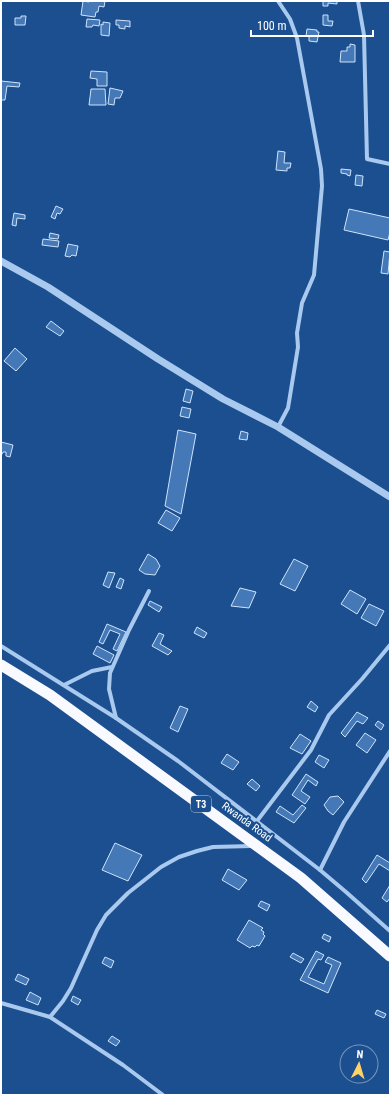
<svg xmlns="http://www.w3.org/2000/svg" width="391" height="1096" font-family="'Roboto Condensed',sans-serif">
<rect width="100%" height="100%" fill="#1b4f8f"/>
<g fill="#4478b7" stroke="#cfe3fa">
<path d="M83 1 89 2V1H105L104 7 99 6 98 12H96L95 17 81 15Z"/>
<path d="M323 1H337V4L328 3V6H323Z"/>
<path d="M323 15H328V21H333L332 26 323 25Z"/>
<path d="M21 16H26L25 25H15V18H21Z"/>
<path d="M87 19 100 20 99 26 93 25 92 27H86Z"/>
<path d="M116 20 130 21V27L125 26V29L119 28V25H116Z"/>
<path d="M103 22 110 23 109 36 101 35V24L103 25Z"/>
<path d="M307 29 317 30V32H319L317 42 309 41V36H306Z"/>
<path d="M350 44 355 45V62H340L341 51H347V47H350Z"/>
<path d="M91 71 107 72V86H97V79L90 78Z"/>
<path d="M1 81 20 83 19 87 7 86 5 100H1Z"/>
<path d="M110 88 123 91 120 98H115L114 105 108 104Z"/>
<path d="M91 89H105L106 105H89Z"/>
<path d="M278 151 285 152 284 163H291L290 168H287V171L276 170Z"/>
<path d="M341 169 351 170 350 176 347 175V174L341 173Z"/>
<path d="M356 175 363 176 362 186 355 185Z"/>
<path d="M56 206 63 209 60 214 57 213 55 219 51 217Z"/>
<path d="M349 209 390 218V232L388 240 344 230Z"/>
<path d="M14 213 25 215V219L17 218 16 226 12 225Z"/>
<path d="M50 233 59 235 58 239 49 238Z"/>
<path d="M43 239 59 241 58 247 42 245Z"/>
<path d="M68 244 78 246 76 256 72 255 70 257 65 256Z"/>
<path d="M384 251 390 252 388 274 381 273Z"/>
<path d="M51 321 64 331 60 336 46 327Z"/>
<path d="M15 348 27 359 16 371 4 361Z"/>
<path d="M186 389 193 391 190 403 183 401Z"/>
<path d="M182 407 191 409 189 418 180 416Z"/>
<path d="M178 430 196 434 181 514 165 506Z"/>
<path d="M241 431 248 433 247 440 239 439Z"/>
<path d="M1 442 13 445 10 457 6 456V452H3L1 456Z"/>
<path d="M166 510 180 518 172 531 158 523Z"/>
<path d="M148 554 156 559 160 566 155 575 145 574 139 570Z"/>
<path d="M294 559 308 566 295 591 280 584Z"/>
<path d="M108 572 115 573 109 588 103 585Z"/>
<path d="M120 578 124 580 121 589 116 587Z"/>
<path d="M240 588 256 592 249 608 231 606Z"/>
<path d="M350 590 366 599 357 614 341 604Z"/>
<path d="M150 601 162 607 159 612 148 605Z"/>
<path d="M369 604 384 611 376 626 361 618Z"/>
<path d="M107 624 126 632 117 651 113 649 120 634 110 630 103 644 99 642Z"/>
<path d="M197 627 207 633 204 638 194 633Z"/>
<path d="M159 633 164 635 160 644 172 651 168 655 152 646Z"/>
<path d="M97 646 114 655 110 663 93 654Z"/>
<path d="M311 701 318 707 315 712 307 707Z"/>
<path d="M180 706 188 709 178 732 170 728Z"/>
<path d="M357 712 368 718 363 724 357 721 345 737 341 733Z"/>
<path d="M378 721 384 725 381 730 375 725Z"/>
<path d="M365 733 376 740 367 753 356 745Z"/>
<path d="M300 734 311 741 302 754 290 748Z"/>
<path d="M227 754 239 762 233 770 221 763Z"/>
<path d="M319 755 329 760 324 768 315 762Z"/>
<path d="M306 774 318 782 316 786 308 780 301 791 310 797 305 804 292 795Z"/>
<path d="M252 779 260 786 256 791 247 784Z"/>
<path d="M338 796 344 802 333 815 328 811 324 805 330 797Z"/>
<path d="M302 805 306 808 294 823 276 812 280 806 293 815Z"/>
<path d="M115 843 142 855 128 881 102 870Z"/>
<path d="M377 855 390 863V871L379 864 366 883 362 879Z"/>
<path d="M228 869 247 880 239 890 222 880Z"/>
<path d="M390 885V898L387 902 382 898Z"/>
<path d="M261 901 270 905 267 911 258 906Z"/>
<path d="M249 920 263 928 261 930 264 932 263 934 265 936 259 946 257 945 255 947 252 946 250 948 237 940Z"/>
<path d="M324 934 331 937 329 942 322 938Z"/>
<path d="M316 951 324 955 321 960 318 959 308 977 324 984 332 965 325 962 328 957 341 963 328 993 300 980Z"/>
<path d="M293 953 304 959 301 963 290 957Z"/>
<path d="M105 957 114 961 111 968 102 963Z"/>
<path d="M18 974 29 979 26 985 15 980Z"/>
<path d="M30 992 41 998 38 1005 26 1000Z"/>
<path d="M73 996 81 1000 78 1005 71 1001Z"/>
<path d="M377 1010 386 1014 384 1018 375 1014Z"/>
<path d="M112 1036 120 1041 116 1046 108 1041Z"/>
</g>
<g fill="none" stroke-linecap="round" stroke-linejoin="round">
<g stroke="#a9c9ee" stroke-width="4">
<path d="M358 1 364 35 367 159 390 164"/>
<path d="M278 427 288 408 298 347 297 333 302 303 314 275 322 186 321 169 297 38 290 19 278 1"/>
<path d="M1 646 116 718 178 761 320 870 346 892 390 931"/>
<path d="M64 685 92 671 112 667"/>
<path d="M116 718 109 689 110 673 129 630 149 591"/>
<path d="M257 821 311 750 329 715 362 679 390 645"/>
<path d="M320 870 344 822 390 751"/>
<path d="M1 1003 50 1017 123 1065 163 1095"/>
<path d="M50 1017 63 1001 71 988 97 930 106 915 128 893 161 867 179 857 197 851 213 847 251 846"/>
</g>
<path stroke="#a9c9ee" stroke-width="7" d="M1 261 48 287 158 359 223 399 278 427 390 497"/>
<path stroke="#f8faff" stroke-width="11" d="M1 665 50 695 301 878 390 956"/>
</g>
<g text-anchor="middle" dominant-baseline="central" stroke-width="4" stroke-linejoin="round" paint-order="stroke">
<rect fill="#1b4f8f" stroke="#bbcadd" stroke-width="1" x="191" y="796" width="20" height="16" rx="3"/>
<g font-size="10" font-weight="bold" fill="#fff">
<text x="201" y="804">T3</text>
</g>
<g font-size="11" fill="#fff" stroke="#1b4f8f">
<text transform="translate(247 822) rotate(36)">Rwanda Road</text>
</g>
</g>
<rect width="391" height="1096" fill="none" stroke="#ffffff" stroke-width="4"/>
<g transform="translate(359 1064) rotate(5)"><circle r="19" fill="#1b4f8f" stroke="#7695bc"/>
<path d="M0-3L7 15L0 10L-7 15Z" fill="#ffd166"/>
<text y="-6" font-size="11" font-weight="bold" text-anchor="middle" fill="#ffffff">N</text>
</g>
<path d="M251 30v6h122v-6" fill="none" stroke="#ffffff" stroke-width="2"/>
<text x="257" y="30" font-size="12" fill="#ffffff" stroke="#1b4f8f" stroke-width="3" paint-order="stroke">100 m</text>
</svg>
